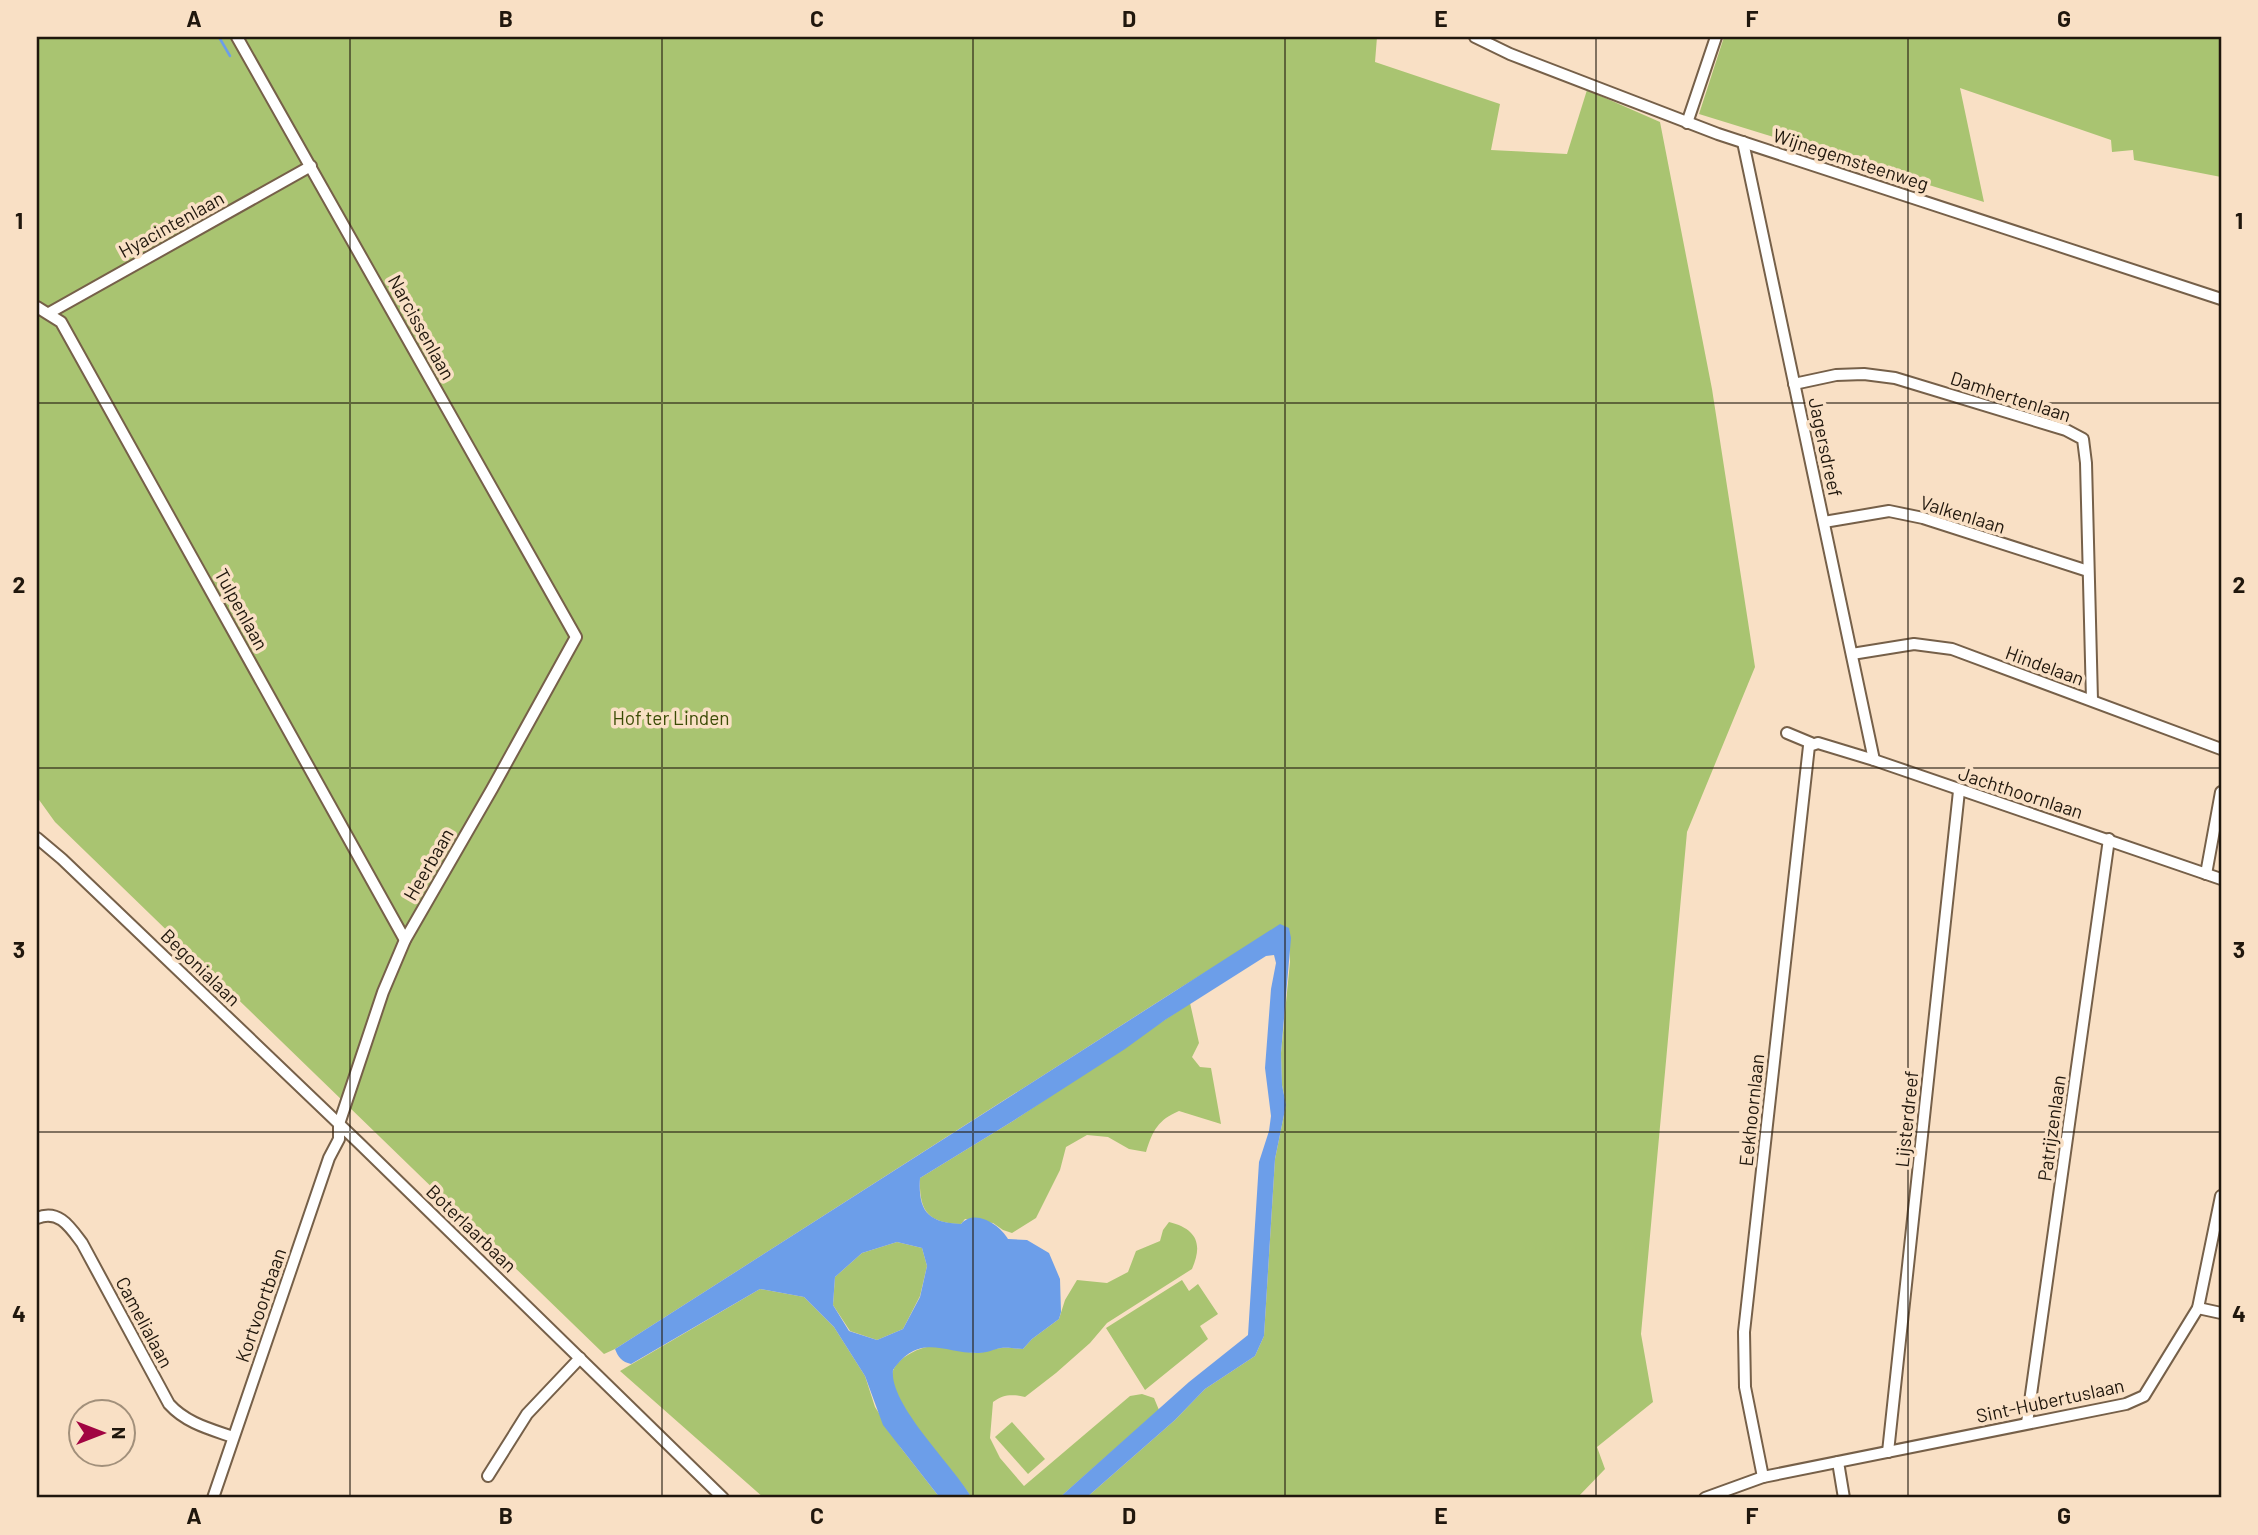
<svg xmlns="http://www.w3.org/2000/svg" width="2258" height="1535" font-family="Barlow,sans-serif">
<rect width="100%" height="100%" fill="#f9e0c5"/>
<g fill="#a9c471">
<path d="M37 37H1377L1375 62 1500 104 1491 150 1567 154 1587 90 1660 122 1712 389 1755 667 1687 832 1641 1334 1653 1402 1597 1447 1605 1469 1577 1498H1086L1175 1420 1205 1389 1255 1356 1264 1336 1275 1159 1286 1105 1282 1085 1281 1053 1290 962 1289 928 1227 959 1175 991 615 1349 604 1354 55 822 37 797Z"/>
<path d="M1724 37H2221V177L2134 160 2133 150 2112 152 2111 140 1960 88 1984 202 1699 114Z"/>
<path d="M1190 1003 1199 1043 1192 1057 1200 1067 1211 1068 1221 1124 1179 1111C1158 1120 1153 1130 1146 1152L1129 1149 1108 1137 1087 1135 1066 1147 1060 1170 1036 1218 1012 1233 1003 1230 993 1223 965 1219 961 1224C927 1223 919 1210 920 1178L1013 1121Z"/>
<path d="M1169 1222C1197 1229 1203 1244 1192 1269L1107 1323 1090 1343 1056 1373 1025 1397C1013 1394 1003 1394 993 1402L990 1438 1000 1458 1024 1486 1130 1396 1142 1394 1154 1398 1159 1410 1059 1498H972C952 1467 895 1411 892 1377 891 1362 915 1349 927 1347 942 1345 960 1351 975 1353 984 1353 993 1348 1002 1348 1009 1347 1016 1349 1023 1349L1032 1339 1059 1319 1065 1300 1077 1280 1107 1283 1128 1272 1136 1251 1160 1241 1163 1230Z"/>
<path d="M897 1242 922 1248 927 1266 920 1296 903 1329 877 1340 850 1331 833 1305 835 1277 862 1253Z"/>
<path d="M1182 1280 1189 1291 1198 1284 1218 1314 1200 1326 1208 1339 1145 1390 1106 1328Z"/>
<path d="M760 1289 804 1297 834 1327 865 1376 875 1407 901 1448 940 1498H764L620 1371Z"/>
<path d="M1012 1422 1045 1459 1028 1474 995 1437Z"/>
</g>
<path fill="#6c9ee9" fill-rule="evenodd" d="M1280 924 1289 928 1291 938 1281 1053 1282 1085 1286 1105 1275 1159 1264 1336 1255 1356 1205 1389 1175 1420 1086 1498H1059L1189 1382 1248 1335 1259 1162 1269 1131 1271 1116 1265 1068 1271 989 1276 963 1274 955 1266 956 1165 1020 1125 1049 1013 1121 920 1178C918 1210 927 1223 961 1224 975 1208 1000 1225 1008 1239L1027 1240 1049 1253 1060 1279 1061 1312 1059 1319 1032 1339 1023 1349C1016 1349 1008 1347 1001 1348 994 1349 987 1353 979 1353 945 1354 920 1331 893 1370 889 1405 954 1466 972 1498H940L883 1425 865 1376 834 1327 804 1297 760 1289 631 1364C622 1362 618 1357 615 1349ZM897 1242 922 1248 927 1266 920 1297 903 1329 877 1340 849 1331 833 1305 835 1277 862 1253Z"/>
<g fill="none" stroke-linecap="round" stroke-linejoin="round">
<path stroke="#6c9ee9" stroke-width="2.5" d="M219 37 230 56"/>
<defs>
<g id="minor">
<path d="M1475 37 1510 54 1718 134 2221 299"/>
<path d="M1687 123 1716 37"/>
<path d="M1743 142 1874 760"/>
<path d="M37 307 61 322 405 940"/>
<path d="M49 313 311 166"/>
<path d="M1794 384 1836 375 1864 374 1895 378 2066 430 2083 439 2086 463 2092 700"/>
<path d="M1824 522 1889 511 1923 518 2088 571"/>
<path d="M1852 654 1914 644 1952 649 2221 749"/>
<path d="M1787 733 1811 743"/>
<path d="M37 838 62 859 359 1143 723 1498"/>
<path d="M2206 874 2221 792"/>
<path d="M37 1218C59 1209 70 1227 82 1243L169 1404C186 1423 210 1429 233 1437"/>
<path d="M2198 1308 2221 1313"/>
<path d="M2027 1423 2109 839"/>
<path d="M1888 1452 1959 791"/>
<path d="M1838 1462 1844 1498"/>
<path d="M488 1476 527 1414 580 1358"/>
<path d="M1763 1477 1745 1387 1744 1332 1809 746 1818 743 1874 760 2221 879"/>
<path d="M213 1498 329 1158 339 1139V1124L383 992 405 940 492 789 576 637 237 37"/>
<path d="M1705 1498 1763 1477 2126 1404 2144 1396 2198 1308 2221 1196"/>
</g>
</defs>
<use href="#minor" stroke="#766049" stroke-width="14"/>
<use href="#minor" stroke="#fff" stroke-width="10"/>
</g>
<path fill="none" stroke="#20170d" stroke-width="2" stroke-opacity="0.55" d="M350 37V1498M662 37V1498M973 37V1498M1285 37V1498M1596 37V1498M1908 37V1498M37 403H2221M37 768H2221M37 1132H2221"/>
<g text-anchor="middle" dominant-baseline="central" stroke-width="7" stroke-linejoin="round" paint-order="stroke">
<g font-size="19" fill="#20170d" stroke="#f9e0c5">
<text transform="translate(1851 159) rotate(18)">Wijnegemsteenweg</text>
<text transform="translate(171 224) rotate(-29)">Hyacintenlaan</text>
<text transform="translate(422 327) rotate(61)">Narcissenlaan</text>
<text transform="translate(2011 396) rotate(18)">Damhertenlaan</text>
<text transform="translate(1826 447) rotate(78)">Jagersdreef</text>
<text transform="translate(1963 514) rotate(17)">Valkenlaan</text>
<text transform="translate(242 609) rotate(61)">Tulpenlaan</text>
<text transform="translate(2045 665) rotate(20)">Hindelaan</text>
<text transform="translate(2021 792) rotate(18)">Jachthoornlaan</text>
<text transform="translate(428 864) rotate(-60)">Heerbaan</text>
<text transform="translate(201 967) rotate(44)">Begonialaan</text>
<text transform="translate(1751 1110) rotate(-84)">Eekhoornlaan</text>
<text transform="translate(1906 1119) rotate(-84)">Lijsterdreef</text>
<text transform="translate(2051 1128) rotate(-82)">Patrijzenlaan</text>
<text transform="translate(472 1228) rotate(44)">Boterlaarbaan</text>
<text transform="translate(260 1305) rotate(-71)">Kortvoortbaan</text>
<text transform="translate(145 1322) rotate(62)">Camelialaan</text>
<text transform="translate(2050 1400) rotate(-12)">Sint-Hubertuslaan</text>
</g>
<g font-size="19" fill="#3b4c05" stroke="#f9e0c5">
<text x="671" y="717">Hof ter Linden</text>
</g>
</g>
<rect width="2258" height="1535" fill="none" stroke="#f9e0c5" stroke-width="77"/>
<g transform="translate(102 1433) rotate(90)"><circle r="33" fill="#f9e0c5" stroke="#a2907b" stroke-width="2"/>
<path d="M0-5L12 26L0 18L-12 26Z" fill="#a10442"/>
<text y="-10" font-size="19" font-weight="bold" text-anchor="middle" fill="#20170d">N</text>
</g>
<rect x="38" y="38" width="2182" height="1458" fill="none" stroke="#20170d" stroke-width="2.5"/>
<g font-size="23" text-anchor="middle" font-weight="bold" fill="#20170d">
<text x="194" y="27">A</text>
<text x="506" y="27">B</text>
<text x="817" y="27">C</text>
<text x="1129" y="27">D</text>
<text x="1441" y="27">E</text>
<text x="1752" y="27">F</text>
<text x="2064" y="27">G</text>
<text x="19" y="229">1</text>
<text x="2239" y="229">1</text>
<text x="19" y="593">2</text>
<text x="2239" y="593">2</text>
<text x="19" y="958">3</text>
<text x="2239" y="958">3</text>
<text x="19" y="1322">4</text>
<text x="2239" y="1322">4</text>
<text x="194" y="1524">A</text>
<text x="506" y="1524">B</text>
<text x="817" y="1524">C</text>
<text x="1129" y="1524">D</text>
<text x="1441" y="1524">E</text>
<text x="1752" y="1524">F</text>
<text x="2064" y="1524">G</text>
</g>
</svg>
